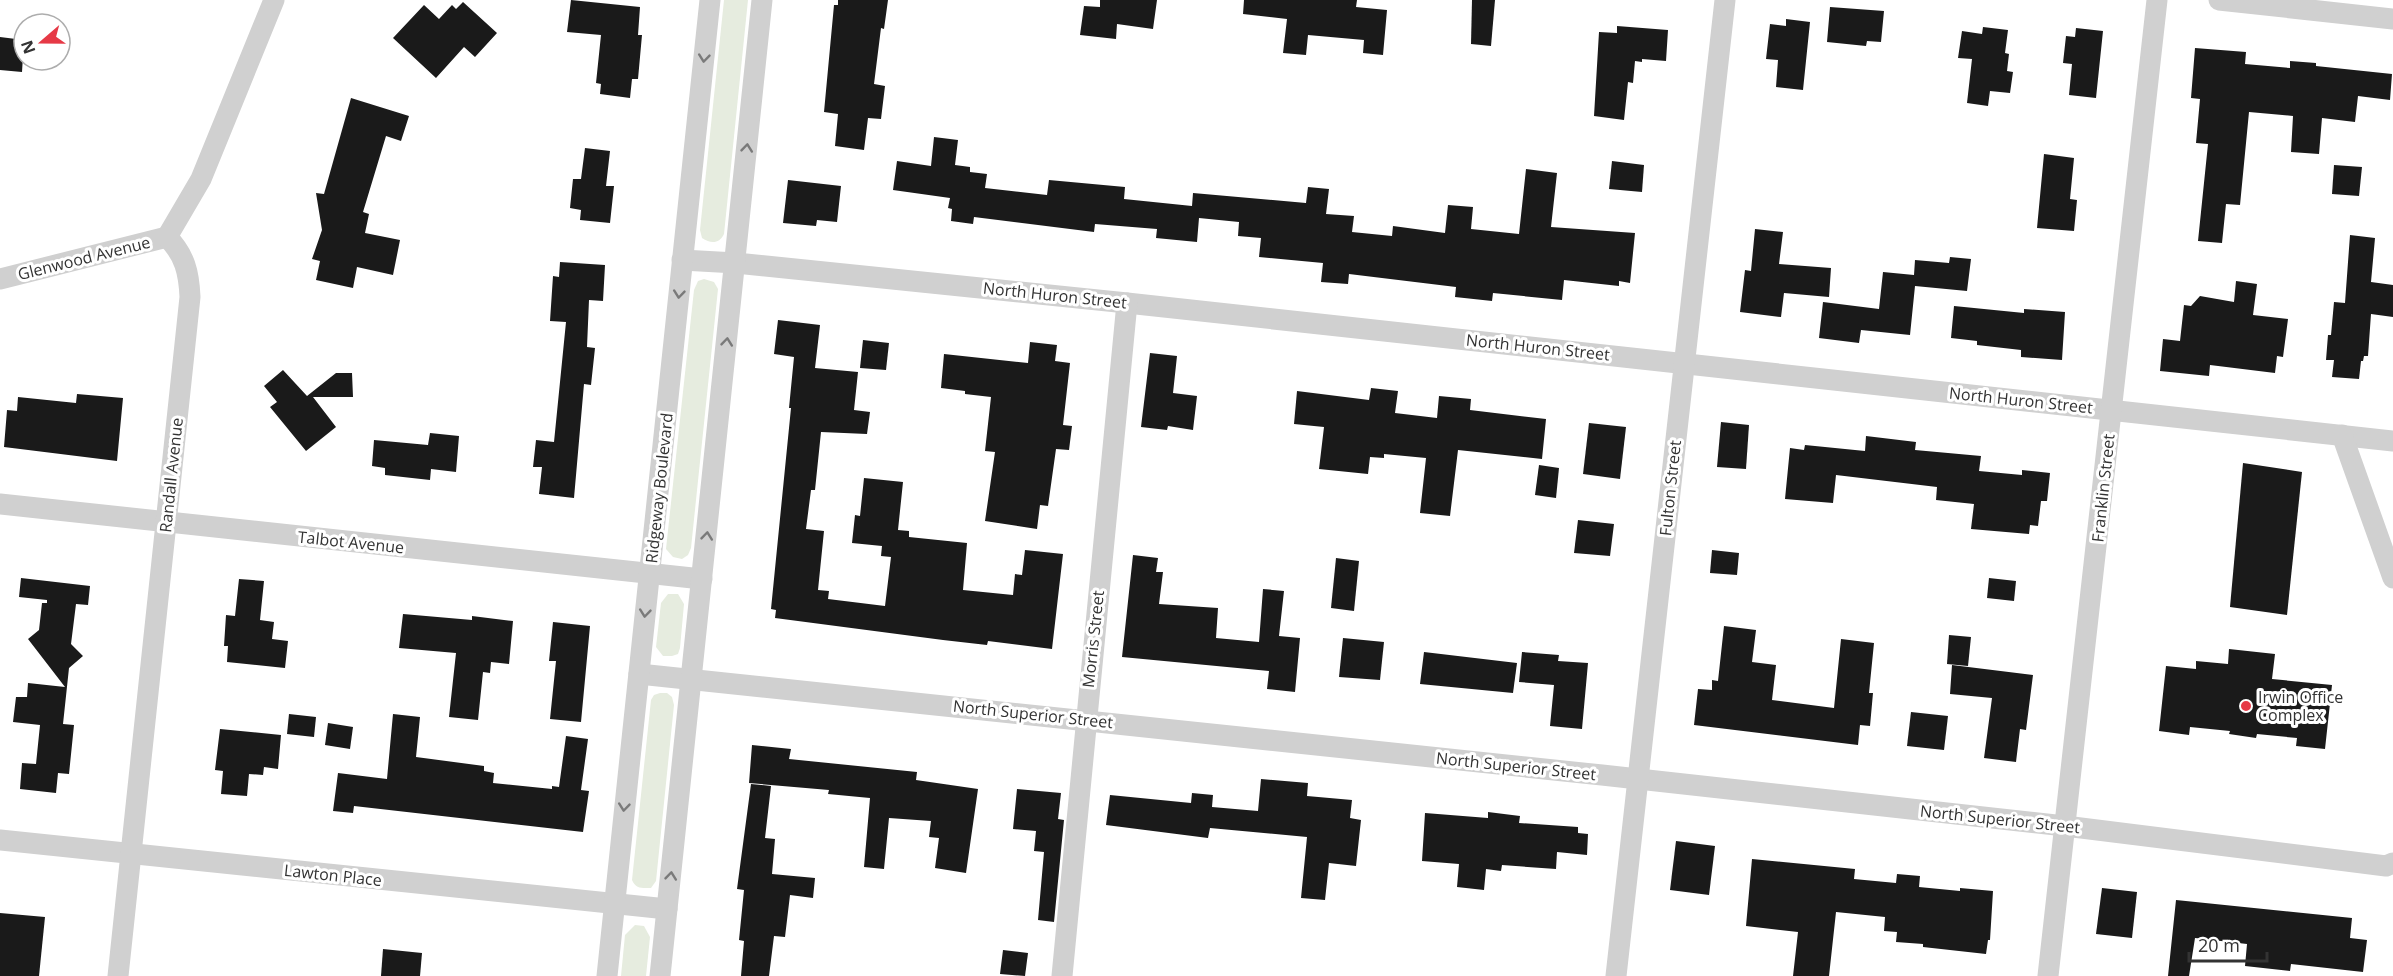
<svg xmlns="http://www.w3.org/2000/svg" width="2393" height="976" font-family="'Open Sans',sans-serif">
<rect width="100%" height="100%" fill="#fff"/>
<g fill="#e6ecdf">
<path d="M724 0H748L724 234C719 244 711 244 702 238L700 230Z"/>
<path d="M704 279 714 282 718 289 691 548 688 555 682 559 673 557 666 549 694 290 698 281Z"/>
<path d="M668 594H678L684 604 680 648 678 654 672 656H663L656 647 661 603Z"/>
<path d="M660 693H667L672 697 674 705 656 881 651 888C641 888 636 889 632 880L651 700 654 695Z"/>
<path d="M635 925 644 926 650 937 646 976H621L625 935Z"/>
</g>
<g fill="#1a1a1a">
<path d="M571 0 640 7 638 35H642L638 79H632L630 98 600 94 601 84 596 83 601 35 567 32Z"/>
<path d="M838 0H888L884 29 881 28 874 84 885 86 881 119 868 118 864 150 835 146 838 114 824 112 834 5H838Z"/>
<path d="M1100 0H1157L1153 29 1117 24 1116 39 1080 35 1084 6 1100 7Z"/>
<path d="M1244 0H1357L1356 7 1387 10 1383 55 1363 53 1364 40 1308 35 1306 55 1283 53 1287 19 1243 14Z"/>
<path d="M1472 0H1495L1491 46 1471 44Z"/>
<path d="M463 2 497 33 475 57 464 47 436 78 393 38 424 5 439 19 452 5 456 9Z"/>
<path d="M1830 7 1884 11 1881 42 1867 41 1866 46 1827 42Z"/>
<path d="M1786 19 1810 22 1803 90 1776 87 1778 60 1766 59 1770 24 1786 26Z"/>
<path d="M1617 26 1668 30 1666 61 1642 59V62L1635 61 1633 83 1628 82 1624 120 1594 116 1599 32 1617 33Z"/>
<path d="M1983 27 2008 30 2005 53 2009 54 2007 71 2013 72 2010 93 1990 91 1988 106 1967 103 1972 59 1958 58 1962 31 1982 34Z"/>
<path d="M2076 28 2103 31 2096 98 2069 95 2072 64 2063 63 2066 36 2075 37Z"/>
<path d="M0 37 24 40 22 72 0 70Z"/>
<path d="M2195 48 2246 52 2245 64 2290 68V61L2316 63V66L2392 74 2390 100 2358 96 2355 122 2322 118 2319 154 2291 152 2293 116 2249 112 2240 205 2226 204 2222 243 2198 241 2208 144 2196 143 2200 99 2191 98Z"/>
<path d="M351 98 409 116 401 141 386 136 363 212 369 214 365 233 400 240 393 275 357 267 353 288 316 280 320 261 312 259 322 230 316 193 324 194Z"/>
<path d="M934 137 958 140 955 165 970 167V172L987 174 985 188 1047 195 1049 180 1125 187 1124 199 1192 206 1193 193 1306 203 1308 187 1329 189 1326 214 1354 216 1352 232 1392 236 1393 226 1445 233 1448 205 1473 207 1471 229 1519 234 1526 169 1557 173 1551 227 1635 233 1630 283 1619 281V286L1564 280 1562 300 1493 293 1492 301 1455 297 1456 287 1349 274 1348 284 1321 282 1323 263 1259 257 1261 238 1238 236 1239 222 1199 218 1197 242 1156 238 1157 229 1095 224 1094 232 974 217 973 224 951 221 952 209 948 208 950 198 893 190 897 161 931 166Z"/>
<path d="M585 148 610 151 606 186H614L610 223 580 220 581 210 570 208 573 179H581Z"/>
<path d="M2044 154 2074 158 2070 199 2077 200 2074 231 2037 228Z"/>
<path d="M1612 161 1644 165 1642 192 1609 189Z"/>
<path d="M2334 165 2362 167 2359 196 2332 194Z"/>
<path d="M788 180 841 186 837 222 817 220 816 226 783 223Z"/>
<path d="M1755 229 1783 232 1779 264 1831 268 1829 297 1784 293 1781 317 1740 312 1745 270 1751 271Z"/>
<path d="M2350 235 2375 238 2371 282 2393 285V317L2371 314 2368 356H2364L2363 361H2361L2359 379 2332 377 2334 360H2326L2328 335H2331L2334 302 2345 303Z"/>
<path d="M1950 257 1971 259 1967 291 1915 286 1910 335 1861 330 1859 343 1819 338 1823 302 1879 309 1883 272 1914 275 1915 260 1949 263Z"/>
<path d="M560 262 605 265 603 301 589 300 587 347 595 348 591 385 584 384 574 498 539 494 542 467H533L536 440 554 442 566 322 550 321 553 276 559 277Z"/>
<path d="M2236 281 2257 284 2253 315 2288 319 2283 357 2277 356 2275 373 2210 365 2209 376 2160 371 2163 339 2180 341 2184 305 2191 306 2200 296 2234 302Z"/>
<path d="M1954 306 2024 313V309L2065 312 2062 360 2021 357V350L1977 345V341L1951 338Z"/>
<path d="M778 320 820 325 815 368 858 372 854 410 870 412 867 434 821 432 815 490H811L806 529 824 531 818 590 829 591 828 599 885 606 891 557 881 556 882 546 852 543 855 515 860 516 864 478 903 482 898 530 909 531V537L967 543 963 590 1013 595 1015 574 1022 575 1025 550 1063 554 1052 649 988 641 987 645 943 640 775 618 776 610 771 609 791 408H789L794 357 774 354Z"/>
<path d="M863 340 889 343 886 370 860 368Z"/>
<path d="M1030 342 1057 345 1055 361 1070 363 1063 425 1072 426 1069 450 1056 449 1048 506 1040 505 1037 529 985 521 995 452 985 451 991 397 965 394V391L941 388 944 354 1028 363Z"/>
<path d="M1150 353 1177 356 1173 393 1197 396 1193 430 1168 426 1167 430 1141 427Z"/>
<path d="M283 370 307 396 336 373H352L353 397H313L336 427 306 451 270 407 277 402 264 386Z"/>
<path d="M1371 388 1398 391 1395 413 1437 418 1439 396 1471 399 1470 410 1546 419 1542 459 1458 450 1450 516 1420 513 1426 458 1384 454V458L1370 457 1368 474 1319 469 1324 427 1294 424 1297 391 1369 400Z"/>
<path d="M77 394 123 398 117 461 4 447 7 410 17 411 18 397 76 403Z"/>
<path d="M1721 422 1749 425 1746 469 1717 467Z"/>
<path d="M1589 423 1626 427 1620 479 1583 474Z"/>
<path d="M430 433 459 436 456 472 431 469 430 480 385 475V468L372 466 374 440 428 445Z"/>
<path d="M1866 436 1916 442 1915 450 1981 456 1979 471 2022 475V470L2050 473 2047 501H2041L2038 526 2030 525 2029 534 1971 529 1974 504 1936 500 1937 487 1836 475 1833 503 1785 499 1790 448 1804 450 1805 445 1865 451Z"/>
<path d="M2243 463 2302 472 2287 615 2230 607Z"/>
<path d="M1539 465 1559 468 1556 498 1535 495Z"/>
<path d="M1578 520 1614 524 1610 556 1574 553Z"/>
<path d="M1712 550 1739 553 1737 575 1710 573Z"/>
<path d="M1133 555 1158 558 1156 572H1163L1159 604 1218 608 1216 638 1259 642 1263 589 1284 591 1279 636 1300 638 1295 692 1267 689 1269 671 1122 657Z"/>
<path d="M1336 558 1359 561 1354 611 1331 608Z"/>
<path d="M21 578 90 586 88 605 76 604 71 644 83 656 69 668 63 724 74 725 69 774 58 773 56 793 20 789 22 763 36 764 40 725 13 722 16 697H27L28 683 65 687 28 639 39 630 42 603H47V600L19 597Z"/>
<path d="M1989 578 2016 581 2014 601 1987 598Z"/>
<path d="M239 579 264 581 260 620 274 622 272 639 288 641 285 668 227 662 228 646H224L226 615 235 616Z"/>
<path d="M403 614 472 620V616L513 621 509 664 491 662 490 673 483 672 478 720 449 717 456 653 399 648Z"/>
<path d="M553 622 590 626 581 722 550 719 556 661H549Z"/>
<path d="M1724 626 1756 630 1752 662 1776 665 1772 700 1834 708 1841 639 1874 643 1869 693H1873L1870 726 1860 725 1858 745 1694 725 1698 689 1712 690V680L1718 681Z"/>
<path d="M1949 635 1971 637 1968 666 1947 664Z"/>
<path d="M1343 638 1384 642 1380 680 1339 677Z"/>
<path d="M2229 649 2275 654 2272 679 2332 685 2325 749 2296 746 2297 738 2257 734 2256 738 2229 734 2230 731 2190 727 2189 735 2159 731 2166 666 2196 669V661L2228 664Z"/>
<path d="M1424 652 1517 663 1513 693 1420 684Z"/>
<path d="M1522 652 1559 655 1558 661 1588 663 1582 729 1550 726 1554 685 1519 682Z"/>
<path d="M1952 665 2033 675 2026 730 2020 729 2016 762 1984 758 1992 698 1950 694Z"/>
<path d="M1911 712 1948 716 1944 750 1907 746Z"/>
<path d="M289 714 316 717 314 737 287 734Z"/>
<path d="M393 714 420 717 416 757 484 766V771L494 773 493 783 552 789V786L559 787 566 736 588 739 581 790 589 791 583 832 354 806 353 813 333 811 338 773 387 779Z"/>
<path d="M328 723 353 727 350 749 325 745Z"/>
<path d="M220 729 281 735 278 769 264 767 263 775 249 774 247 796 221 794 223 771 215 770Z"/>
<path d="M752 745 791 749 789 759 917 772 916 780 978 789 966 873 935 868 939 838 929 837 931 821 889 818 884 869 864 867 870 798 828 794 829 790 749 783Z"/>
<path d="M1261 779 1308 783 1307 796 1352 800 1350 818 1361 820 1356 866 1329 863 1325 900 1301 898 1307 837 1210 828 1208 838 1106 825 1110 795 1191 803 1192 793 1213 795 1212 807 1258 811Z"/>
<path d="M751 784 771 786 765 838 775 839 772 874 815 878 813 898 790 895 785 937 774 936 769 976H741L744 941 739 940 744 890 737 889Z"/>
<path d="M1017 789 1061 793 1058 819 1064 820 1054 922 1038 920 1044 852 1034 851 1036 831 1013 829Z"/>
<path d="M1488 812 1520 816 1519 823 1578 827V833L1588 834 1587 855 1557 852 1556 869 1502 865 1501 871 1486 869 1484 890 1457 887 1459 864 1422 861 1425 813 1488 818Z"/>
<path d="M1676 841 1715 846 1709 895 1670 890Z"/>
<path d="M1752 859 1855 869 1854 879 1896 883 1897 874 1920 876 1919 887 1960 891V888L1993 891 1990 940H1988L1986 954 1923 947V944L1896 942 1897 932 1884 931 1885 917 1836 912 1829 976H1793L1798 932 1746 926Z"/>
<path d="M2102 888 2137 892 2132 938 2096 934Z"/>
<path d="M2176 900 2352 918 2350 938 2367 940 2363 972 2291 964 2290 971 2245 966 2247 944 2195 938 2189 976H2168Z"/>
<path d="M0 913 45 917 39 976H0Z"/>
<path d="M383 949 422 953 420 976H381Z"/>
<path d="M1003 950 1028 953 1025 976 1000 974Z"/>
</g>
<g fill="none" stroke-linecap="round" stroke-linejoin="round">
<g stroke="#d0d0d0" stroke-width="21">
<path d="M2219 0 2393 19"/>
<path d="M682 260 736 263 1127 303 2393 441"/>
<path d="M0 279 167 237"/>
<path d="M2342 435 2393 578"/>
<path d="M0 504 702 579"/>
<path d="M639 674 1602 775 2065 826 2386 866 2393 863"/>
<path d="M0 840 667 909"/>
<path d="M118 976 190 297C189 273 185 255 167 237L201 179 274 0"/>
<path d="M607 976 710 0"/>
<path d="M660 976 762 0"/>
<path d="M1062 976 1127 303"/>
<path d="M1616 976 1725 0"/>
<path d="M2048 976 2157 0"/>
</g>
</g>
<defs><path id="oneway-chevron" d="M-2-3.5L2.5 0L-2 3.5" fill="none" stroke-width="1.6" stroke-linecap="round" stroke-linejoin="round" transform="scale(1.5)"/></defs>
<g stroke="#7a7a7a">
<use href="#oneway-chevron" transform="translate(704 58) rotate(96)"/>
<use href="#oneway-chevron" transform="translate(747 148) rotate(-84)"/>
<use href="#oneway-chevron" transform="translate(679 294) rotate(96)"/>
<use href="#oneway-chevron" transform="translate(727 342) rotate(-84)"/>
<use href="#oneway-chevron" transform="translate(707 536) rotate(-84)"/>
<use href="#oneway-chevron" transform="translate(645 613) rotate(96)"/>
<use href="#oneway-chevron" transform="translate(624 807) rotate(96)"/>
<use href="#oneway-chevron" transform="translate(671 876) rotate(-84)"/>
</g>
<circle fill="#e63946" stroke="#fff" stroke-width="2" cx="2246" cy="706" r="6"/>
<g text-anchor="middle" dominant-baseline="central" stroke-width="6" stroke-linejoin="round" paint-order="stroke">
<g font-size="16" fill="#333" stroke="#fff">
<text transform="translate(84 258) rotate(-14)">Glenwood Avenue</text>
<text transform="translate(1055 295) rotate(6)">North Huron Street</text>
<text transform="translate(1538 347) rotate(6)">North Huron Street</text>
<text transform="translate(2021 400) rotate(6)">North Huron Street</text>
<text transform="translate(171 475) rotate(-84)">Randall Avenue</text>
<text transform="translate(659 488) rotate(-84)">Ridgeway Boulevard</text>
<text transform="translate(1670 488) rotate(-84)">Fulton Street</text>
<text transform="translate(2103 488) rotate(-84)">Franklin Street</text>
<text transform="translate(351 542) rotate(6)">Talbot Avenue</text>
<text transform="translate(1093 639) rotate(-84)">Morris Street</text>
<text transform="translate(1033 714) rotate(6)">North Superior Street</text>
<text transform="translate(1516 766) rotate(6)">North Superior Street</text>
<text transform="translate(2000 819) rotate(6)">North Superior Street</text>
<text transform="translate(333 875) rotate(6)">Lawton Place</text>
</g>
<g font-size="16" fill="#333" stroke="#fff" text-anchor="start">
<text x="2258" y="697">Irwin Office<tspan x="2258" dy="18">Complex</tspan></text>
</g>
</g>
<g transform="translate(42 42) rotate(250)"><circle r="28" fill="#ffffff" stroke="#adadad" stroke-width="1.5"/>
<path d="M0-4.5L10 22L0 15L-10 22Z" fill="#e63946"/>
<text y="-9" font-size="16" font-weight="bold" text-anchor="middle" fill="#333333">N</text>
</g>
<path d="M2189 952v9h78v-9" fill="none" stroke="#333333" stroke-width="3"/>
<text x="2198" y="952" font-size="18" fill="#333333" stroke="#ffffff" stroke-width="4.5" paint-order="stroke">20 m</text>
</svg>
